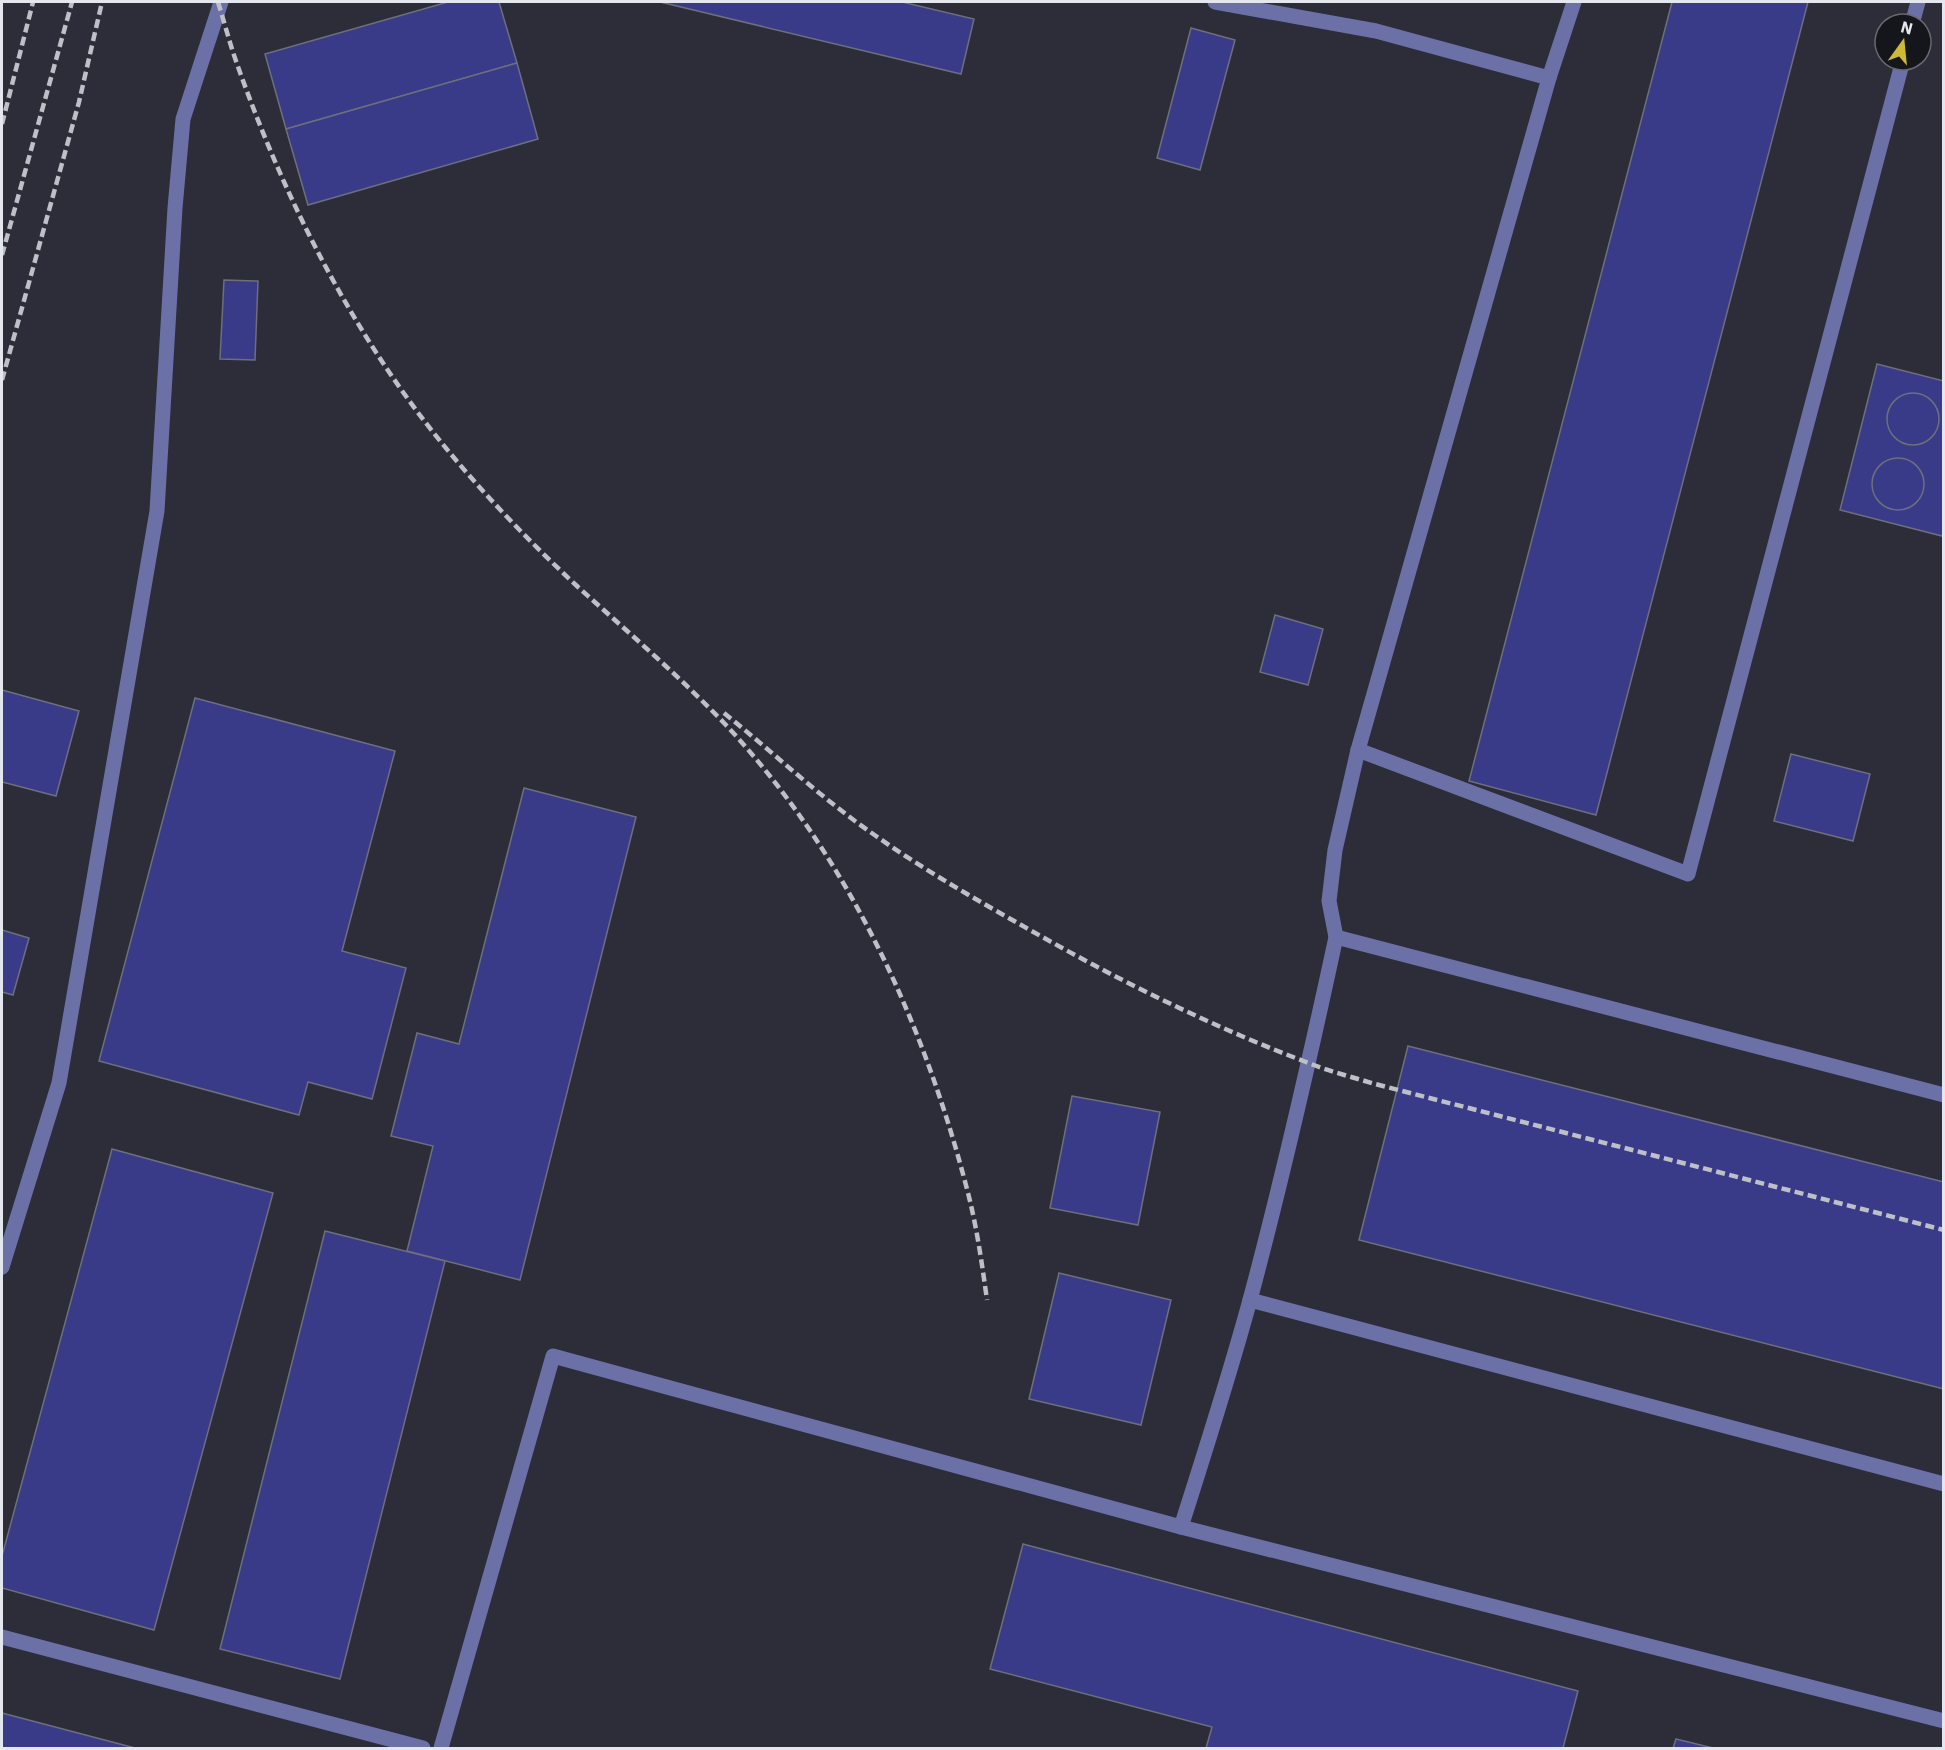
<svg xmlns="http://www.w3.org/2000/svg" width="1945" height="1750" font-family="'IBM Plex Sans',sans-serif">
<rect width="100%" height="100%" fill="#2c2d38"/>
<g fill="#3a3b88" stroke="#6d6f7c" stroke-width="1.5">
<path d="M448 2H499L517 63 286 129 265 54Z"/>
<path d="M660 2H902L974 19 961 74Z"/>
<path d="M1672 2H1808L1596 815 1469 781Z"/>
<path d="M1191 28 1235 40 1200 170 1157 158Z"/>
<path d="M517 63 538 139 308 205 286 129Z"/>
<path d="M224 280 258 281 255 360 220 359Z"/>
<path d="M1877 364 1944 381V529L1942 536 1840 510Z"/>
<circle cx="1913" cy="419" r="26"/>
<circle cx="1898" cy="484" r="26"/>
<path d="M1275 615 1323 629 1308 685 1260 672Z"/>
<path d="M2 690 79 711 56 796 2 782Z"/>
<path d="M195 698 395 751 342 951 406 968 372 1099 308 1082 299 1115 99 1061Z"/>
<path d="M1791 754 1870 774 1853 841 1774 821Z"/>
<path d="M524 788 636 817 520 1280 407 1251 433 1146 391 1136 417 1033 459 1044Z"/>
<path d="M2 930 29 938 13 995 2 992Z"/>
<path d="M1408 1046 1944 1182V1389L1359 1240Z"/>
<path d="M1072 1096 1160 1112 1138 1225 1050 1208Z"/>
<path d="M112 1149 273 1193 154 1630 2 1588V1556Z"/>
<path d="M325 1231 445 1261 340 1679 220 1649Z"/>
<path d="M1059 1273 1171 1300 1141 1425 1029 1399Z"/>
<path d="M1023 1544 1578 1691 1563 1748H1206L1212 1727 990 1669Z"/>
<path d="M2 1713 135 1748H2Z"/>
<path d="M1676 1739 1713 1748H1673Z"/>
</g>
<g fill="none" stroke-linecap="round" stroke-linejoin="round">
<g stroke="#6b71a7" stroke-width="15">
<path d="M1215 2 1376 31 1549 78"/>
<path d="M1912 24 1918 2"/>
<path d="M1358 750 1688 874 1903 60"/>
<path d="M1336 937 1329 901 1335 850 1358 750 1549 78 1574 2"/>
<path d="M2 1267 59 1083 157 511 175 208 183 119 221 2"/>
<path d="M1250 1300 1944 1484"/>
<path d="M1181 1527C1205 1452 1229 1377 1250 1300 1282 1180 1310 1058 1336 937L1944 1095"/>
<path d="M2 1637 423 1748"/>
<path d="M441 1748 553 1356 1181 1527 1944 1721"/>
</g>
<g stroke="#bec0c8" stroke-width="4.5" stroke-dasharray="9 4.5" stroke-linecap="butt">
<path d="M218 2C224 21 229 41 236 61 279 184 338 305 416 410 464 474 520 533 578 587 628 632 679 676 725 724 847 854 924 1021 968 1193 977 1228 982 1264 987 1300"/>
<path d="M2 124 33 2"/>
<path d="M2 255 72 2"/>
<path d="M2 380 79 102 102 2"/>
<path d="M724 713C775 754 822 799 876 836 923 869 973 898 1023 926 1114 978 1208 1025 1306 1062 1328 1071 1352 1077 1375 1084L1944 1230"/>
</g>
</g>
<rect width="1945" height="1750" fill="none" stroke="#e5e7ee" stroke-width="6"/>
<g transform="translate(1903 42) rotate(15)"><circle r="28" fill="#15161b" stroke="#686a6f" stroke-width="1.5"/>
<path d="M0-4.5L10 22L0 15L-10 22Z" fill="#cfb837"/>
<text y="-9" font-size="16" font-weight="bold" text-anchor="middle" fill="#e5e7ee">N</text>
</g>
</svg>
